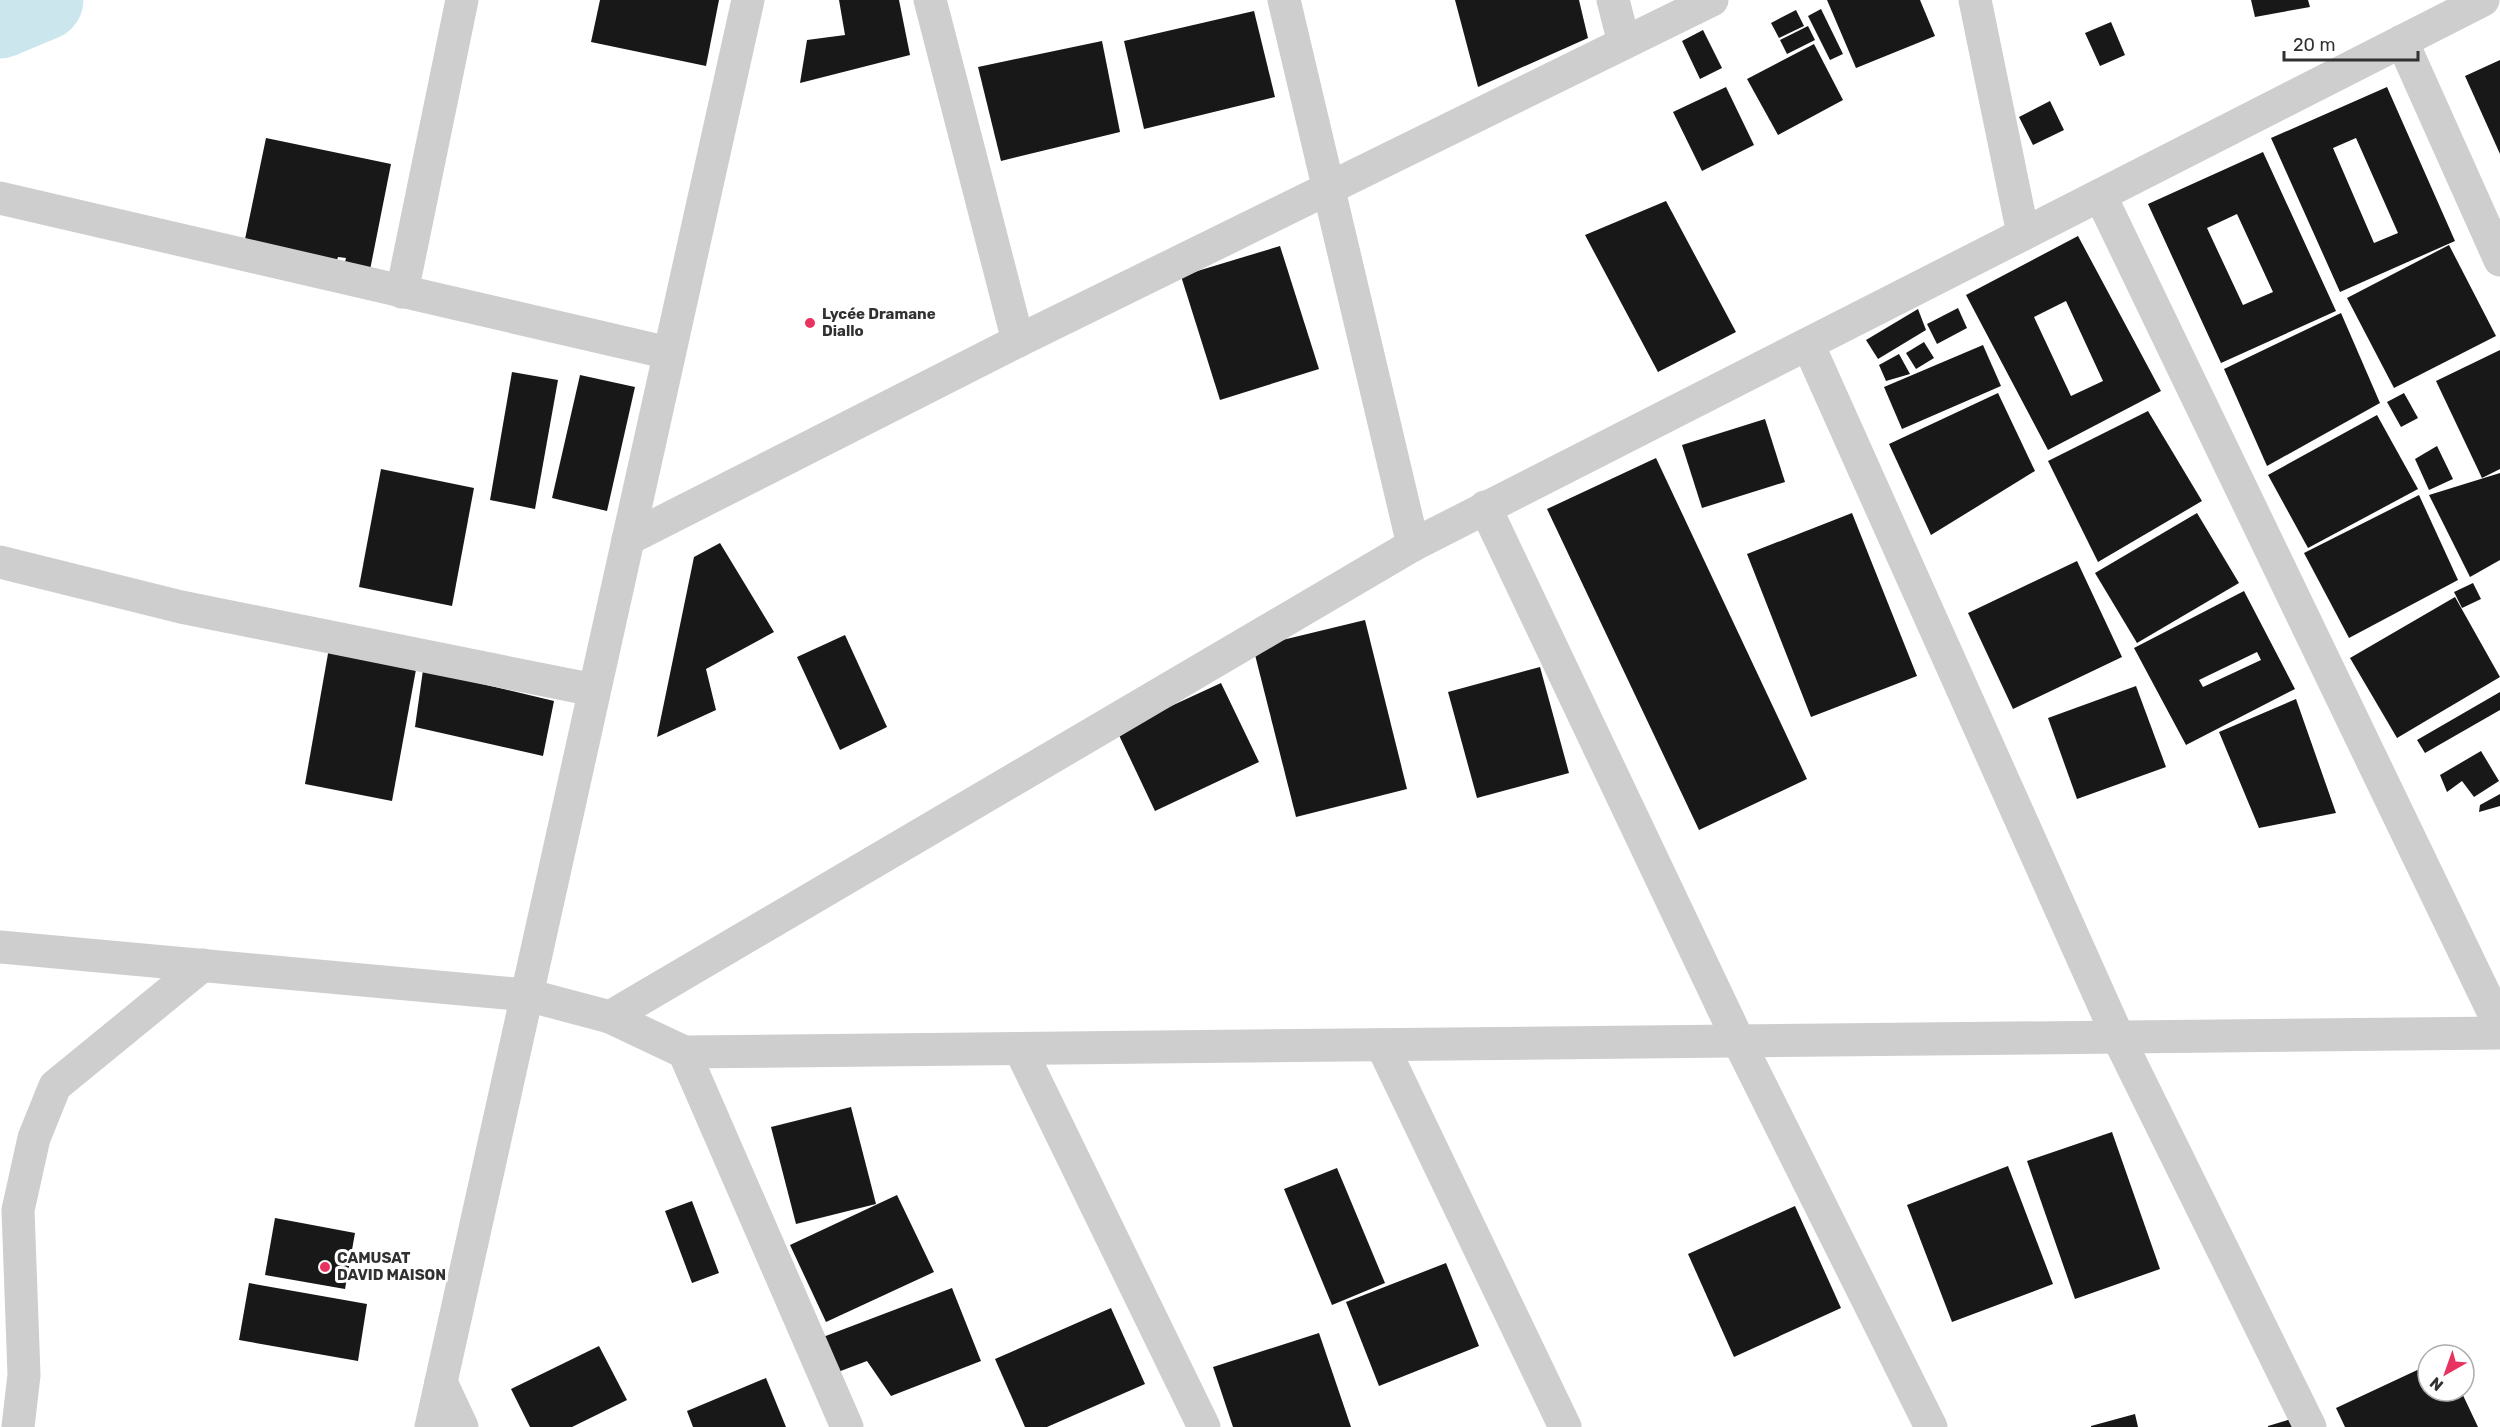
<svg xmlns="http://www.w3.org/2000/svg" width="2500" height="1427" font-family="Rubik,sans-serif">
<rect width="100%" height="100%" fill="#fff"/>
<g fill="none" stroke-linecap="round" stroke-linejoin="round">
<path stroke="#cce6ed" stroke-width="81" d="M0 18 43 0"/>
</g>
<g fill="#181818" fill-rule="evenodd">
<path d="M600 0H719L706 66 591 42Z"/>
<path d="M839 0H899L910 55 800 83 807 40 845 35Z"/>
<path d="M1455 0H1579L1588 38 1478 87Z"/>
<path d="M1827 0H1920L1935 36 1856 68Z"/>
<path d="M2251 0H2308L2310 7 2255 17Z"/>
<path d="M1821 9 1843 54 1830 60 1808 16Z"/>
<path d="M1796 10 1804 26 1779 38 1771 23Z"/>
<path d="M1254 11 1275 97 1144 129 1124 41Z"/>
<path d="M2111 22 2125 55 2100 66 2085 33Z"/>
<path d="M1808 26 1815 40 1787 54 1780 40Z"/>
<path d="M1703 30 1722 68 1700 79 1682 41Z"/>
<path d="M1102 41 1120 132 1001 161 978 67Z"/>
<path d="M1814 44 1843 100 1778 135 1747 79Z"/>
<path d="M2500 60V154L2465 76Z"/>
<path d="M1726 87 1754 145 1702 171 1673 112Z"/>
<path d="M2387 87 2455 241 2340 292 2271 138ZM2356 138 2398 233 2374 243 2333 148Z"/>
<path d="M2050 101 2064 130 2033 145 2019 117Z"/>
<path d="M266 138 391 164 369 275 343 270 346 258 338 257 336 263 244 244Z"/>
<path d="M2263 152 2336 311 2221 363 2148 204ZM2237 214 2273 292 2243 305 2207 228Z"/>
<path d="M1666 201 1736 332 1658 372 1585 235Z"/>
<path d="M2078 236 2161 391 2048 450 1966 295ZM2066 301 2103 381 2071 396 2034 317Z"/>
<path d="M2449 245 2496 336 2394 388 2347 298Z"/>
<path d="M1280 246 1319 369 1220 400 1181 276Z"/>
<path d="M1958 308 1967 328 1937 344 1927 324Z"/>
<path d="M1918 309 1926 330 1878 359 1866 340Z"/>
<path d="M2341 313 2380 403 2267 466 2224 369Z"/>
<path d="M1924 342 1934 358 1916 369 1906 353Z"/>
<path d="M1983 345 2001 386 1902 429 1884 387Z"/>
<path d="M2500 350V469L2482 478 2436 381Z"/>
<path d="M1899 354 1910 374 1886 381 1879 365Z"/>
<path d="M512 372 558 380 535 509 490 500Z"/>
<path d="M580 375 635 387 607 511 552 498Z"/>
<path d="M1998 393 2035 471 1931 535 1889 444Z"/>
<path d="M2404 393 2418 418 2401 427 2387 402Z"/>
<path d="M2148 411 2202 501 2098 562 2048 461Z"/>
<path d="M2377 415 2418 489 2308 548 2268 475Z"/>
<path d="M1765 419 1785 482 1702 508 1682 445Z"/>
<path d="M2437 446 2453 479 2429 490 2415 459Z"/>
<path d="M1656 458 1807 779 1699 830 1547 509Z"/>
<path d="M381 469 474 488 452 606 359 587Z"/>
<path d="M2500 473V560L2470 577 2429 495Z"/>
<path d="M2419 495 2458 580 2349 638 2304 553Z"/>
<path d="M1852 513 1917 676 1811 717 1747 554Z"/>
<path d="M2197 513 2239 583 2137 643 2095 573Z"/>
<path d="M720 543 774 632 706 669 716 710 657 737 694 557Z"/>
<path d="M2077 561 2122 657 2013 709 1968 613Z"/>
<path d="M2473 583 2481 599 2462 608 2454 592Z"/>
<path d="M2244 591 2295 689 2186 745 2134 648ZM2257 652 2261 660 2203 687 2199 680Z"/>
<path d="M2455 597 2500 677 2397 738 2350 658Z"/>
<path d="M1365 620 1407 789 1296 817 1253 647Z"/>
<path d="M845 635 887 727 840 750 797 657Z"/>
<path d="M329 648 417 664 392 801 305 784Z"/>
<path d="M1540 667 1569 773 1477 798 1448 692Z"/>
<path d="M423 670 554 701 543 756 415 727Z"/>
<path d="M1221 683 1259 762 1155 811 1117 731Z"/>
<path d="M2136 686 2166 767 2077 799 2048 718Z"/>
<path d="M2500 692V710L2425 753 2417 740Z"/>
<path d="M2296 699 2336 813 2259 828 2219 732Z"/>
<path d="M2481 751 2499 781 2474 797 2462 781 2447 792 2440 775Z"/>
<path d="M2500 794V806L2479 812 2480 805Z"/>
<path d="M851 1107 876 1204 796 1224 771 1127Z"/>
<path d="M2112 1132 2160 1269 2075 1299 2027 1161Z"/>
<path d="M2008 1166 2053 1284 1952 1322 1907 1205Z"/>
<path d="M1337 1168 1385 1283 1332 1305 1284 1189Z"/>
<path d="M897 1195 934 1272 826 1322 790 1245Z"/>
<path d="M692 1201 719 1273 692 1283 665 1211Z"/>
<path d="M1795 1206 1841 1308 1734 1357 1688 1254Z"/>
<path d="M275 1218 355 1233 345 1289 265 1275Z"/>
<path d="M1446 1263 1479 1346 1379 1386 1346 1302Z"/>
<path d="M249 1283 367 1304 358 1361 239 1340Z"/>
<path d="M952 1288 981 1361 891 1396 867 1361 838 1372 823 1337Z"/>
<path d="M1111 1308 1145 1384 1047 1427H1025L995 1359Z"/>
<path d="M1319 1333 1351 1427H1233L1213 1367Z"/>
<path d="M599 1346 627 1400 572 1427H530L511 1389Z"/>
<path d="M2428 1365V1391H2461L2478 1427H2345L2336 1408Z"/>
<path d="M766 1378 786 1427H693L687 1411Z"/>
<path d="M2135 1414 2138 1427H2091V1426Z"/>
<path d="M2298 1417 2300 1427H2268V1426Z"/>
</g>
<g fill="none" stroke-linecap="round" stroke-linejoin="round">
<g stroke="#cecece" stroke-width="33">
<path d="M930 0 1018 341"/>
<path d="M1284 0 1413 545"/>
<path d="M1613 0 1624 43"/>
<path d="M1975 0 2023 234"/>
<path d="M2402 41 2500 260"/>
<path d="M2100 195 2500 1026"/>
<path d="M0 198 669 353"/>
<path d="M402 292 462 0"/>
<path d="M1808 344 2118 1037 2310 1427"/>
<path d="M1485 507 1739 1042 1931 1427"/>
<path d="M628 539 1018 341 1712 0"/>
<path d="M0 562 181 607 594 690"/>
<path d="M0 947 527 995 610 1017 1413 545 2483 0"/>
<path d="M610 1017 684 1052 847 1427"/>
<path d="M1382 1045 1565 1427"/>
<path d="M1020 1049 1204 1427"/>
<path d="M684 1052 2500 1033"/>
<path d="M441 1382 462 1427"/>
<path d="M18 1427 24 1375 18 1210 34 1138 55 1086 203 965"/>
<path d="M431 1427 748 0"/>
</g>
</g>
<g fill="#e83360" stroke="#fff" stroke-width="2">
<circle cx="810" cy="323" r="6"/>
<circle cx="325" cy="1267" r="6"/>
</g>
<g text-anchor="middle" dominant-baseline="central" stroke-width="6" stroke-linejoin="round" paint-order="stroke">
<g font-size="15" font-weight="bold" fill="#313131" stroke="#fff" text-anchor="start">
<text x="822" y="314">Lycée Dramane<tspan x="822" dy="17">Diallo</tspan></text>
<text x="337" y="1258">CAMUSAT<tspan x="337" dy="17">DAVID MAISON</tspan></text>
</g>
</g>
<g transform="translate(2446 1373) rotate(220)"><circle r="28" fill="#ffffff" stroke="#adadad" stroke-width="1.5"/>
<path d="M0-4.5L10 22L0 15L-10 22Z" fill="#e83360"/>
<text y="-9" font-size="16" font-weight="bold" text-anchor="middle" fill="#313131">N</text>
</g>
<path d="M2284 51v9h134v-9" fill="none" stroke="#313131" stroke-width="3"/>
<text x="2293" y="51" font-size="18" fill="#313131" stroke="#ffffff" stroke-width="4.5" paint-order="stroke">20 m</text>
</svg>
